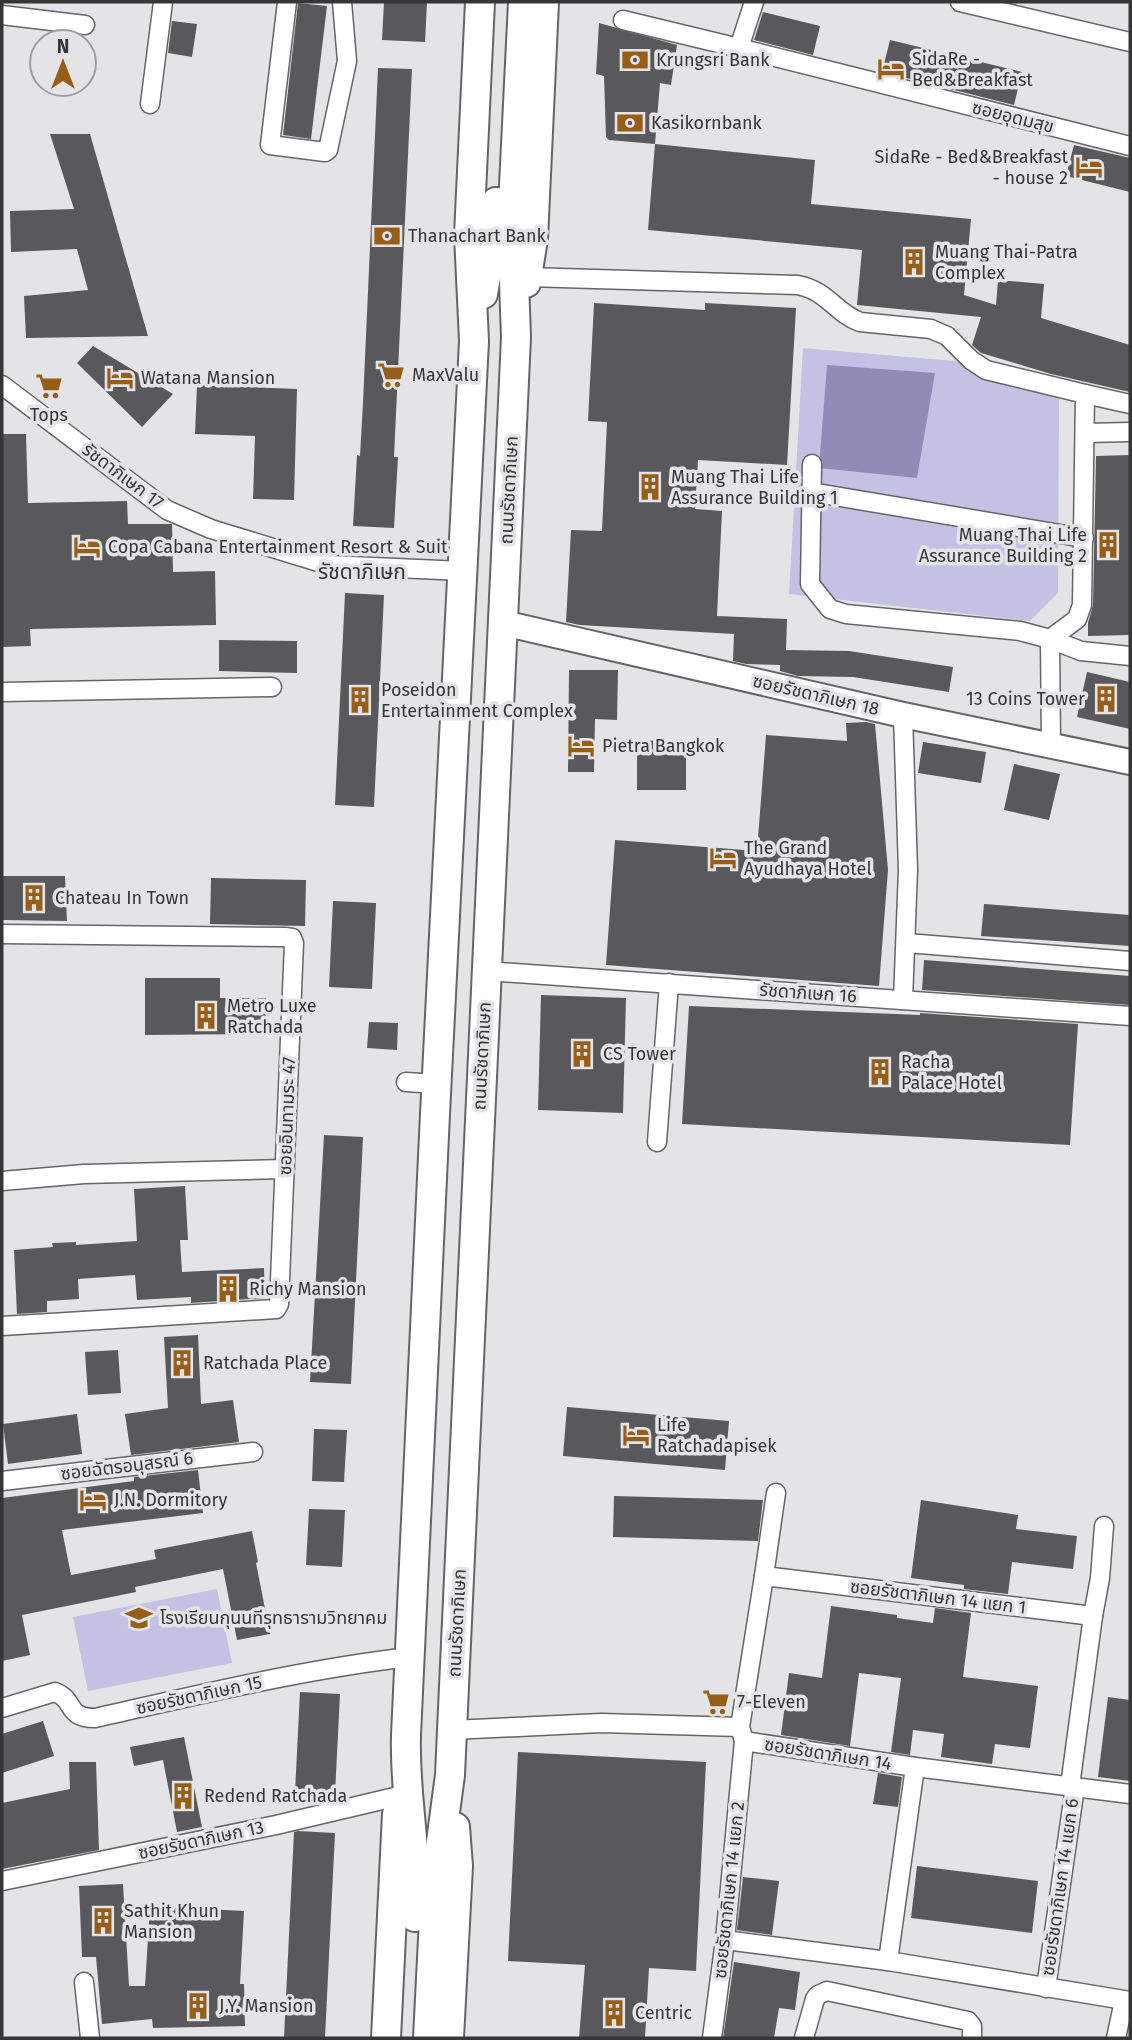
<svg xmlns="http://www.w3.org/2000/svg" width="1132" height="2040" font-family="'Fira Sans','Noto Sans Thai',sans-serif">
<rect width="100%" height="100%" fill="#e4e4e7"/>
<g fill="#c3c1e4">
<path d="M803 348 955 361 1059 395 1058 593 1030 621 789 594Z"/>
<path d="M217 1589 232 1663 88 1691 73 1617Z"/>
</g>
<path fill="#8f8cb8" d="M827 365 935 373 917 478 819 468Z"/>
<g fill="#59595c">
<path d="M384 2H427L425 42 382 40Z"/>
<path d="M298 3 327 6 311 139 283 135Z"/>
<path d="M763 12 820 26 813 55 754 40Z"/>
<path d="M172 21 197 24 192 57 168 53Z"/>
<path d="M599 23 677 45 671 85 660 83 655 144 609 140 606 137 604 76 596 74Z"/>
<path d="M890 40 1022 72 1014 105 882 72Z"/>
<path d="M378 68 412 69 394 457H398L394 528 353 526 357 455 360 456 363 403Z"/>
<path d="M50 134H90L148 336 26 338 24 296 88 290 77 249 11 252 10 211 74 209Z"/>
<path d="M655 144 815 160 811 204 971 219 964 295 996 305 998 280 1044 284 1041 318 1130 345V392L1051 374 981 353 972 345 981 317 857 305 862 250 648 230Z"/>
<path d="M1074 145 1130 158V192L1066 176Z"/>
<path d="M594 303 705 310V303L796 308 787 465 698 460 695 509 722 511 717 616 787 619 786 650 849 651 953 667 949 692 853 677 798 676 780 671V665L746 664 733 661 734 634 580 625 566 622 571 530 602 531 607 422 588 421Z"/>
<path d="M93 346 173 394 142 427 77 363Z"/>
<path d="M197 385 297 389 294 500 253 499 255 436 195 434Z"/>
<path d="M2 434H26L28 503 127 501 128 524H172L173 572 215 571 216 625 30 629 31 646 2 647Z"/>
<path d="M1130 455V635L1088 636V623L1093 605 1096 456Z"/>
<path d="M345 593 384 595 374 807 335 805Z"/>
<path d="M219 640 297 641V673L219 671Z"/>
<path d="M569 670H618L617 720 595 719 594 772H568Z"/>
<path d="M1087 672 1130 682V729L1077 717Z"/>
<path d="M866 722 875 724 888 870 879 986 606 965 615 840 757 851 766 735 847 741 846 723Z"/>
<path d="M686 740V790H637V741Z"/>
<path d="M923 742 986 752 981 783 918 773Z"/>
<path d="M1014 764 1060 774 1049 820 1004 810Z"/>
<path d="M2 876H65L67 921 2 920Z"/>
<path d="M211 878 306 880 305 926 210 924Z"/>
<path d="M333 901 376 903 372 989 329 987Z"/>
<path d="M984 904 1130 915V946L981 936Z"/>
<path d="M924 960 1130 976V1005L922 990Z"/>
<path d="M145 978H220V998H266V1034L145 1035Z"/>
<path d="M541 995 626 998 623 1113 538 1110Z"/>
<path d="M689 1006 920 1015V1013L1078 1024 1070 1145 682 1124Z"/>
<path d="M369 1022 398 1023 397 1050 367 1048Z"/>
<path d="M324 1135 363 1137 351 1384 310 1382Z"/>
<path d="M185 1186 188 1240H180L182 1272 264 1268 265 1298 191 1303V1297L137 1300 135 1275 78 1279 79 1299 47 1301V1312L17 1314 14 1250 53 1247 52 1243 76 1242V1245L137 1241 134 1189Z"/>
<path d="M198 1335 201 1404 233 1400 239 1442 131 1455 125 1414 168 1408 164 1337Z"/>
<path d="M118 1350 121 1393 88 1395 85 1352Z"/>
<path d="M567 1407 729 1421 725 1470 563 1456Z"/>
<path d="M77 1414 82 1454 8 1464 3 1424Z"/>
<path d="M314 1429 347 1430 344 1482 312 1481Z"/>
<path d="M198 1470 203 1513 62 1530 71 1575 156 1559 154 1550 252 1531 258 1562 256 1563 270 1634 237 1640 223 1569 135 1587 136 1592 22 1615 30 1655 2 1661V1498L134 1481V1477Z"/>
<path d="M614 1496 763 1500 758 1541 613 1537Z"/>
<path d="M921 1500 1018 1515 1016 1529 1077 1536 1073 1569 1012 1562 1008 1594 964 1589V1585L911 1578Z"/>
<path d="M309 1509 345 1510 342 1567 306 1565Z"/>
<path d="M831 1606 897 1615V1618L933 1623 935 1608 971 1613 963 1677 1038 1686 1030 1748 995 1744 992 1764 941 1757 944 1734 913 1730 910 1755 891 1752 901 1678 859 1673 850 1746 781 1735 789 1673 822 1678Z"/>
<path d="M300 1692 340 1694 335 1794 295 1792Z"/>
<path d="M1108 1697 1130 1700V1781L1098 1777Z"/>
<path d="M43 1721 54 1756 2 1773V1734Z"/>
<path d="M184 1737 202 1827 177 1832 163 1760 134 1766 130 1747Z"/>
<path d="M518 1752 706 1762 696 1971 649 1968 645 2038H579L585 1965 508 1961Z"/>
<path d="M69 1762H96L99 1850 2 1869V1803L70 1789Z"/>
<path d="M878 1773 902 1777 898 1807 873 1804Z"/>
<path d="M298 1831 335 1833 325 2038H284L294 1832Z"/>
<path d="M917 1866 1038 1881 1032 1933 911 1918Z"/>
<path d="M743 1877 779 1881 772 1935 737 1930Z"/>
<path d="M123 1884 129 1986H145L150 1906 244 1911 240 1984H244L245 2026 153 2028 152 2019 102 2024 96 1957H82L79 1886Z"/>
<path d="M734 1962 800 1972 795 2010 779 2008 774 2038H723Z"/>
</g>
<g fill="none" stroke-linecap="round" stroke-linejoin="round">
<defs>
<g id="street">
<path d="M287 2 270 145 325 152 328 150 347 61 342 2"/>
<path d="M754 2 739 48 1130 146"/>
<path d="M960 2 1130 42"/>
<path d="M2 15 85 25"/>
<path d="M623 20 739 48"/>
<path d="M150 104 163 2"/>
<path d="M527 277 798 285C828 291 834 312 860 322L931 329 947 336 971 360 986 370 1085 394 1082 605 1077 619 1050 639 1020 631 846 614 830 609 810 584 812 464"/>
<path d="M2 385 167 510 211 529 328 565 463 571"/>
<path d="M1085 394 1130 404"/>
<path d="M1085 433 1130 432"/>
<path d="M811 492 1084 538"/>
<path d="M2 692 272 687"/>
<path d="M1051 744 1050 639 1081 651 1130 656"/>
<path d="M2 934 285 937 292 938 294 943 279 1304 276 1309 2 1326"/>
<path d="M907 943 1130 961"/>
<path d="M486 971 1130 1016"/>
<path d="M903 1000 908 870 903 715"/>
<path d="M406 1082 436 1084"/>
<path d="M657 1142 669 983"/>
<path d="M2 1181 84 1174 285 1169"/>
<path d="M2 1481 253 1452"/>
<path d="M764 1576 776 1493"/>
<path d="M1093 1616 1100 1578 1104 1526"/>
<path d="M2 1708 55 1692C76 1700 65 1718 95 1718 199 1695 304 1669 410 1657"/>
<path d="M452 1730 601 1723 740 1727"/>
<path d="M744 1741 915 1767 1130 1794"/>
<path d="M2 1881 276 1825 399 1796"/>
<path d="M725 1940 888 1961 1130 2001"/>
<path d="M888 1961 915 1767"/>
<path d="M84 1982 90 2038"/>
<path d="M1046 1988 1075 1787"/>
<path d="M712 2038 725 1940 744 1741 740 1727 764 1576 1093 1616 1070 1786"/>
<path d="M804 2038 815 1999 818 1995 827 1991 968 2021 972 2026V2038"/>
<path d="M1116 2038 1124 2001"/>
</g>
<path id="secondary" d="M503 623 903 715 1130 762"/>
<g id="primary">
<path d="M526 283 533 239 544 2"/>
<path d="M483 294 495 226 496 202"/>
<path d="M415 1917C418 1855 404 1795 406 1735 425 1270 452 806 474 341L469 235 480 2"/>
<path d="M386 2038 397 1814"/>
<path d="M428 2038 436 1879 450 1775 452 1730 516 337 512 226 523 2"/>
<path d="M449 2038 458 1866 455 1827"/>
</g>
</defs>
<use href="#street" stroke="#656567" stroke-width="21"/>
<use href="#secondary" stroke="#656567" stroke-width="28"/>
<use href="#primary" stroke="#656567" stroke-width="32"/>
<use href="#street" stroke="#fff" stroke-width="18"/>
<use href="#secondary" stroke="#fff" stroke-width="24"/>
<use href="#primary" stroke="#fff" stroke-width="28"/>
</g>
<defs>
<symbol id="bank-bare" viewBox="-9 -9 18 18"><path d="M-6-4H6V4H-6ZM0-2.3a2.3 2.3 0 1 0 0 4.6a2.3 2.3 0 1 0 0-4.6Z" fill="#965e19" stroke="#e4e4e7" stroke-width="2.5" paint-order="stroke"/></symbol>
<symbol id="hotel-bare" viewBox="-9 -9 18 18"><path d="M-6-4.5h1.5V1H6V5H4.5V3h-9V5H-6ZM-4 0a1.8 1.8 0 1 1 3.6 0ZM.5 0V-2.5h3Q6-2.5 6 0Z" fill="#965e19" stroke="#e4e4e7" stroke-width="2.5" paint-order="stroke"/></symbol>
<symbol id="building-bare" viewBox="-9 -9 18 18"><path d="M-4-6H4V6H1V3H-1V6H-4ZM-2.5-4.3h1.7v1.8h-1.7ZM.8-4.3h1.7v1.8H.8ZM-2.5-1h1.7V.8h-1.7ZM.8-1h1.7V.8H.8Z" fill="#965e19" stroke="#e4e4e7" stroke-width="2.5" paint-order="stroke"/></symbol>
<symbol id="supermarket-bare" viewBox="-9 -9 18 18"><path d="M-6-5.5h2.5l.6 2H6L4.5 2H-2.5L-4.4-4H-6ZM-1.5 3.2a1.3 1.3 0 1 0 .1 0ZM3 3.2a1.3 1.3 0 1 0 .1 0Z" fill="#965e19" stroke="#e4e4e7" stroke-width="2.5" paint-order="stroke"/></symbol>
<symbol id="school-bare" viewBox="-9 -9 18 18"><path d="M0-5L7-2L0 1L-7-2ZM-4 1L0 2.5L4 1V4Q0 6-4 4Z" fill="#965e19" stroke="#e4e4e7" stroke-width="2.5" paint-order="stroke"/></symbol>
</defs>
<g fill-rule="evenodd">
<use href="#bank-bare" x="616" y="41" width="38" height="38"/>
<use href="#hotel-bare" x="872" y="50" width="38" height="38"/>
<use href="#bank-bare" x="611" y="104" width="38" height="38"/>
<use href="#hotel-bare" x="1070" y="148" width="38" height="38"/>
<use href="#bank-bare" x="368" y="217" width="38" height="38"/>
<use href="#building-bare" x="895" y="243" width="38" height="38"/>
<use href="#supermarket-bare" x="372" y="356" width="38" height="38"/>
<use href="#hotel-bare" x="101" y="359" width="38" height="38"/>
<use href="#supermarket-bare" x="30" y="367" width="38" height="38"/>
<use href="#building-bare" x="631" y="468" width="38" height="38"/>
<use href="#building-bare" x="1089" y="526" width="38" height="38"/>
<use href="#hotel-bare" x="68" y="528" width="38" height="38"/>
<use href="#building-bare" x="1087" y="680" width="38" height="38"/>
<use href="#building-bare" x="341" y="681" width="38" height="38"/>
<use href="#hotel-bare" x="562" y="727" width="38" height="38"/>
<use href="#hotel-bare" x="704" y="839" width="38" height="38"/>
<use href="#building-bare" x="15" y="879" width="38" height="38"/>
<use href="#building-bare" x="187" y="997" width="38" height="38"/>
<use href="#building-bare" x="563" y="1035" width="38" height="38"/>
<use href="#building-bare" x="861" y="1053" width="38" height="38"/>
<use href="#building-bare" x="209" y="1270" width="38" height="38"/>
<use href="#building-bare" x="163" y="1344" width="38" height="38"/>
<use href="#hotel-bare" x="617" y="1416" width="38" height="38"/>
<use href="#hotel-bare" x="74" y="1481" width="38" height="38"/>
<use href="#school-bare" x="120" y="1599" width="38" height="38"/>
<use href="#supermarket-bare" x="697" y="1683" width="38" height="38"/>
<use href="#building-bare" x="164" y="1777" width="38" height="38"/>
<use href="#building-bare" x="84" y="1902" width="38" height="38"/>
<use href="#building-bare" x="179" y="1987" width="38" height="38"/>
<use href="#building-bare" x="595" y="1994" width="38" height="38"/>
</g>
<g text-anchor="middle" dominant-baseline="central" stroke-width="7" stroke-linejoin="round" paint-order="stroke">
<g font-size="18" fill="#363637" stroke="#e4e4e7" text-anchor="start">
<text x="912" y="59">SidaRe -<tspan x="912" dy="21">Bed&amp;Breakfast</tspan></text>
<text x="656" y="60">Krungsri Bank</text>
<text x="651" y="123">Kasikornbank</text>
<text x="1068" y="157" text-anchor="end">SidaRe - Bed&amp;Breakfast<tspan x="1068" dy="21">- house 2</tspan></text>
<text x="408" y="236">Thanachart Bank</text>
<text x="935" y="252">Muang Thai-Patra<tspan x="935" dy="21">Complex</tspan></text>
<text x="412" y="375">MaxValu</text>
<text x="141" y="378">Watana Mansion</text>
<text x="49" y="415" text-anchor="middle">Tops</text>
<text x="671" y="477">Muang Thai Life<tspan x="671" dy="21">Assurance Building 1</tspan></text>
<text x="1087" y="535" text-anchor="end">Muang Thai Life<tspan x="1087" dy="21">Assurance Building 2</tspan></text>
<text x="108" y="547">Copa Cabana Entertainment Resort &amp; Suit</text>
<text x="381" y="690">Poseidon<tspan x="381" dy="21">Entertainment Complex</tspan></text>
<text x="1085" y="699" text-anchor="end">13 Coins Tower</text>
<text x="602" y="746">Pietra Bangkok</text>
<text x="744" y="848">The Grand<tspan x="744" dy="21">Ayudhaya Hotel</tspan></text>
<text x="55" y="898">Chateau In Town</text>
<text x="227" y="1006">Metro Luxe<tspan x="227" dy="21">Ratchada</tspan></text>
<text x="603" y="1054">CS Tower</text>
<text x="901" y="1062">Racha<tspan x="901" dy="21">Palace Hotel</tspan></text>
<text x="249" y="1289">Richy Mansion</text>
<text x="203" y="1363">Ratchada Place</text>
<text x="657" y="1425">Life<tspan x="657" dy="21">Ratchadapisek</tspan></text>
<text x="114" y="1500">J.N. Dormitory</text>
<text x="160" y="1618">โรงเรียนกุนนทีรุทธารามวิทยาคม</text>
<text x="737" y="1702">7-Eleven</text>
<text x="204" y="1796">Redend Ratchada</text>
<text x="124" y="1911">Sathit Khun<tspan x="124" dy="21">Mansion</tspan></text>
<text x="219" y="2006">J.Y. Mansion</text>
<text x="635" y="2013">Centric</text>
</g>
<g font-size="18" fill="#363637" stroke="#e4e4e7">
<text transform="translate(1013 117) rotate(14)">ซอยอุดมสุข</text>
<text transform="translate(123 476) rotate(37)">รัชดาภิเษก 17</text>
<text transform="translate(509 490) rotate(-87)">ถนนรัชดาภิเษก</text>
<text transform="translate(816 695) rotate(13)">ซอยรัชดาภิเษก 18</text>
<text transform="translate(808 993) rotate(4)">รัชดาภิเษก 16</text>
<text transform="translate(482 1056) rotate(-87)">ถนนรัชดาภิเษก</text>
<text transform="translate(287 1116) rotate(-88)">ซอยอินทามระ 47</text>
<text transform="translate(127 1466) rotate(-7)">ซอยฉัตรอนุสรณ์ 6</text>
<text transform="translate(938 1597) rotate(7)">ซอยรัชดาภิเษก 14 แยก 1</text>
<text transform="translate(457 1623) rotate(-87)">ถนนรัชดาภิเษก</text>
<text transform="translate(199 1695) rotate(-12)">ซอยรัชดาภิเษก 15</text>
<text transform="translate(828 1754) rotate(9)">ซอยรัชดาภิเษก 14</text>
<text transform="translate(201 1840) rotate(-12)">ซอยรัชดาภิเษก 13</text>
<text transform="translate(1060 1887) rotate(-82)">ซอยรัชดาภิเษก 14 แยก 6</text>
<text transform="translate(729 1890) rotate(-84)">ซอยรัชดาภิเษก 14 แยก 2</text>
</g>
<g font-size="21" fill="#363637" stroke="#e4e4e7">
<text x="362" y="572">รัชดาภิเษก</text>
</g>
</g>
<rect width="1132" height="2040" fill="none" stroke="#363637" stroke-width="7"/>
<g transform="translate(63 63)"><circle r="33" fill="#e4e4e7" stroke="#9e9ea1" stroke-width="2"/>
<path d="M0-5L12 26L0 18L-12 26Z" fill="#965e19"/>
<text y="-10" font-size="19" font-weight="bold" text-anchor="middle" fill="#363637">N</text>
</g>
</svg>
